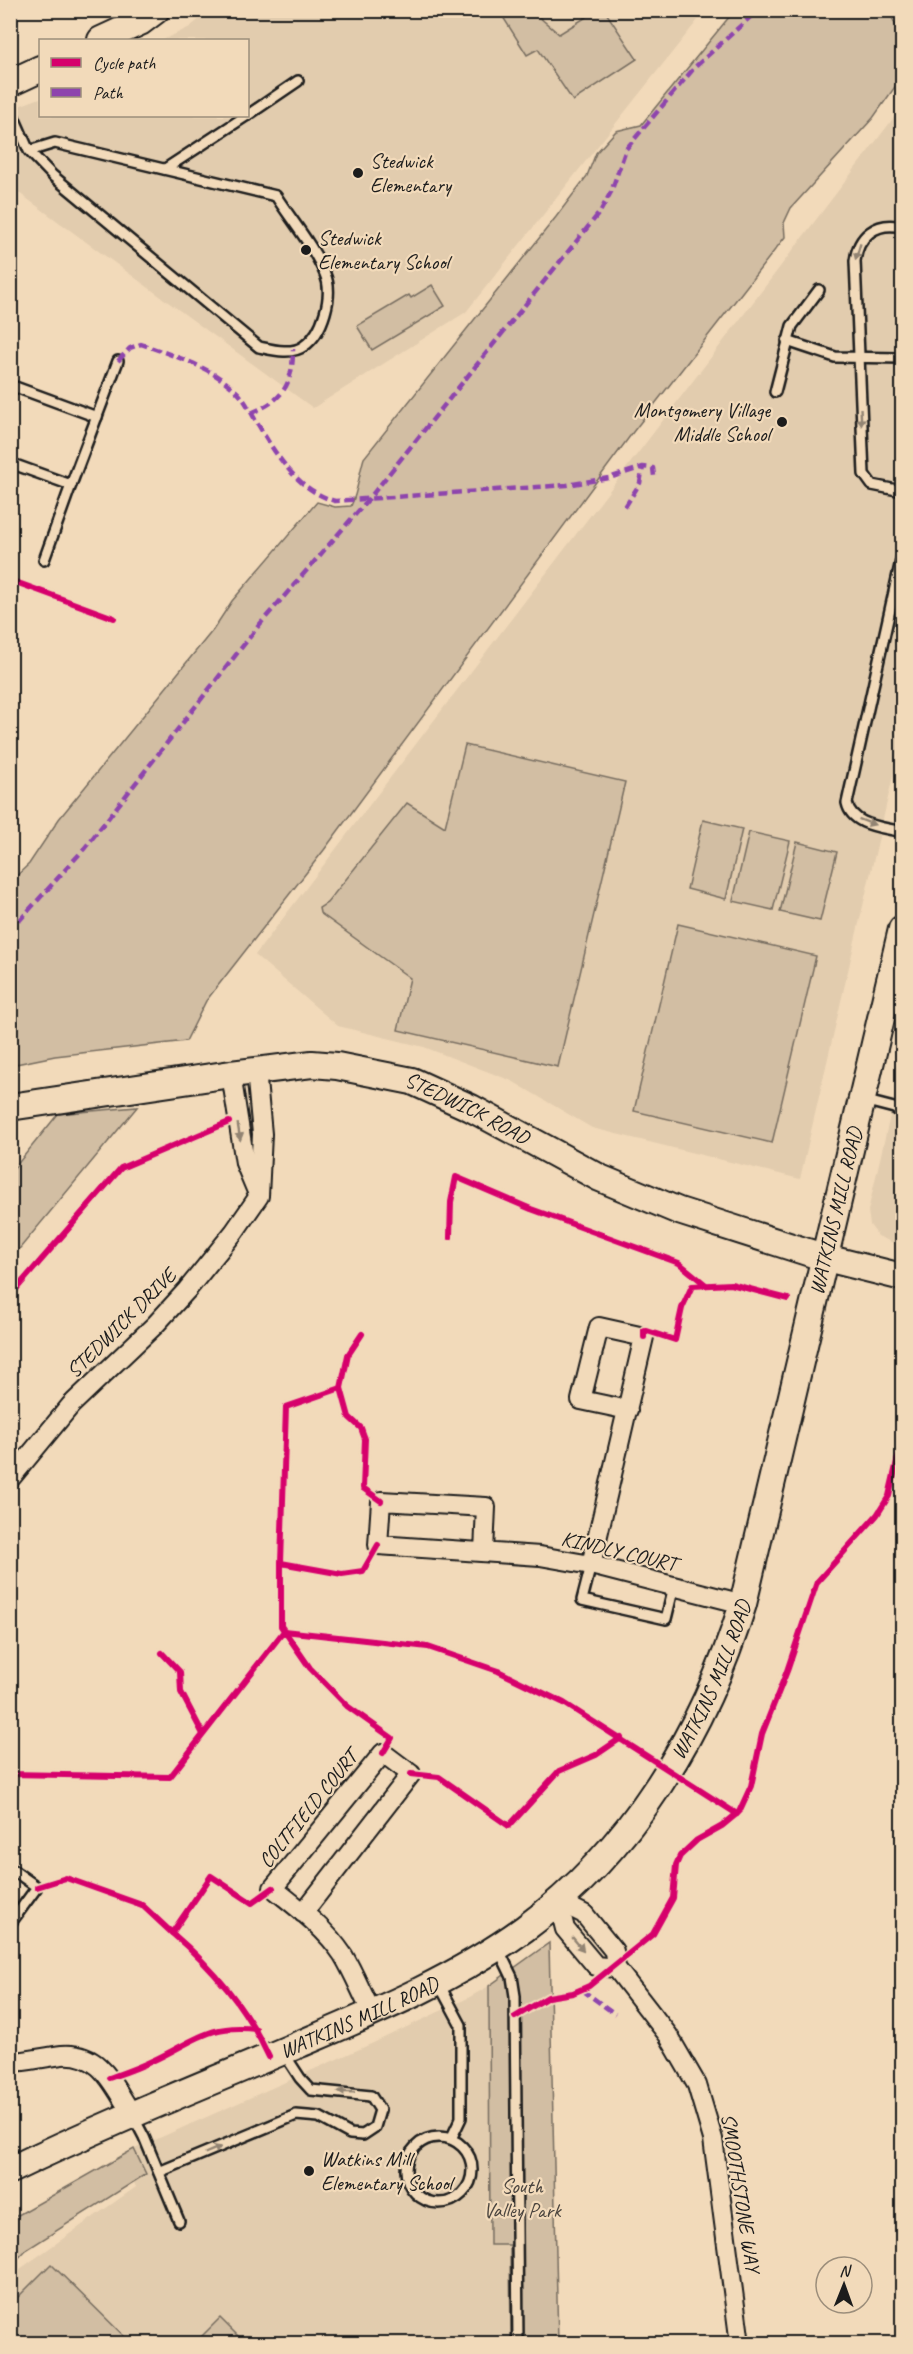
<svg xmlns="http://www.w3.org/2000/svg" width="913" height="2354" font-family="Caveat,sans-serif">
<rect width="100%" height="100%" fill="#f2daba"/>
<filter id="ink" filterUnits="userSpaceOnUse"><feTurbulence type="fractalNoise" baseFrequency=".0167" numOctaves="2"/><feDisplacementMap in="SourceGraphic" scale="12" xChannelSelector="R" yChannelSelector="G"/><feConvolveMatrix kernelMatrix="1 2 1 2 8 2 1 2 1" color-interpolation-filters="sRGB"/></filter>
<g filter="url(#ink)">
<g fill="#e2ccae">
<path d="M209 11H705L466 312 313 408 11 187V109L40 98V116H248V40H163L190 27Z"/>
<path d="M902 107V737L800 1179 592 1128 512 1081 424 1047 338 1026 255 955Z"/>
<path d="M902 1064V1247L878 1236 870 1225 868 1211Z"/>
<path d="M489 1986 490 2244H510L511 2343H11L10 2276 136 2187 121 2155 371 2044 468 1998Z"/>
</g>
<g fill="#d2bea3" stroke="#776d60" stroke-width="1.5">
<path d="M513 11H532L559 34 596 11H605L637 59 573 101 538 49 527 55 503 17Z"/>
<path d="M734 11H889L902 39V77L873 118 791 208 784 223 785 237 633 432 324 850 206 1001 186 1041 55 1056 11 1065V881L29 864 59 819 213 630 232 601 317 502 335 507 351 506C358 491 359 474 364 458L556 217 587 176 596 153 616 131 641 125Z"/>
<path d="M432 285 445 306 372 350 357 326 409 295 411 298Z"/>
<path d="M465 745 625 782 558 1067 398 1030 410 978 320 913 319 908 327 903 407 803 445 827Z"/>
<path d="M703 820 742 829 726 899 687 889Z"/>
<path d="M749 832 790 841 773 910 733 901Z"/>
<path d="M797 842 837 852 820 921 780 912Z"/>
<path d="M678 924 816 956 772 1143 634 1111Z"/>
<path d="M137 1107 11 1259V1172L58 1114Z"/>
<path d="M549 1943 558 2343H511L510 2245H490L489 1986Z"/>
<path d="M134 2149 146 2174 26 2250 11 2266V2219Z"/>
<path d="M51 2264 131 2343H11V2304Z"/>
<path d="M220 2318 245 2343H195Z"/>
</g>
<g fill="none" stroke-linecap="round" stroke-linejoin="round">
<defs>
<g id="lane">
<path d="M10 108 29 151 53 176 259 347C273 350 292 355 304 346 323 333 334 295 325 274 314 247 292 221 276 196L55 143 29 151"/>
<path d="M248 115 298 81"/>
<path d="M165 169 246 116"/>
<path d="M902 227C876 221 858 236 855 261L864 474 872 485 902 491"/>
<path d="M787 341 835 357 902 358"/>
<path d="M10 385 97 417"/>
<path d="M775 392 792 326 819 290"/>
<path d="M10 463 71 485 118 361"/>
<path d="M902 556 847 803C852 826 883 827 902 832"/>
<path d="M44 560 71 485"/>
<path d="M863 1100 894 1108 902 1113"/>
<path d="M591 1565 582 1600 666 1619 674 1586"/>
<path d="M10 1868 37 1887 10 1924"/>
<path d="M499 1950 512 1977 515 1996 518 2344"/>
<path d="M439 1984 461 2025V2118L451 2139"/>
<path d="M133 2116 144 2137 179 2221"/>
<circle cx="439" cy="2170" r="33"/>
<path d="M159 2172 296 2115 319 2117 350 2134 363 2135 375 2127 380 2110 371 2096 311 2090 300 2078 283 2052"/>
</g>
<g id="street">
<path d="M231 1074 245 1163 258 1194"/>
<path d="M10 1479 71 1405 155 1325 187 1290 234 1232 259 1196 262 1134 256 1070"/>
<path d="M484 1552 486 1507 381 1501 378 1545 540 1556 591 1565 743 1604"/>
<path d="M591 1565 644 1337 599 1327 581 1400 628 1410"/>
<path d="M558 1901 584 1914 614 1951 616 1968 668 2035 697 2085 713 2139 740 2344"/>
<path d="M558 1901 565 1929 596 1966 616 1968"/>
<path d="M303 1913 411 1774 383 1753 273 1888C298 1908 325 1928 343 1955 354 1973 362 1994 372 2013"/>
<path d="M10 2062C28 2062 44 2057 62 2055 102 2052 113 2086 132 2114"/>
</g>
<g id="secondary">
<path d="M101 40 140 22 156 10"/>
<path d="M10 83 40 69"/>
<path id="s1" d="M10 1107 231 1074 312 1064 337 1066 412 1081 471 1108 600 1178 679 1211 826 1258 902 1277"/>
<path id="s2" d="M10 2170C105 2124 203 2085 300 2044 378 2011 455 1979 524 1929 632 1850 704 1731 743 1604L902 929"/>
</g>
</defs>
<use href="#lane" stroke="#1c1c1c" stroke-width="14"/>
<use href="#street" stroke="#1c1c1c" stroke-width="22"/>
<use href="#secondary" stroke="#1c1c1c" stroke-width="30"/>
<use href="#lane" stroke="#f2daba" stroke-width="9"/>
<use href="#street" stroke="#f2daba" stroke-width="18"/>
<use href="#secondary" stroke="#f2daba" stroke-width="26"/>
<g stroke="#8e44ad" stroke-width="4.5" stroke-dasharray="9 4.5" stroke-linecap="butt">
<path d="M118 361 130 348 141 344C174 356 210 366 236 391 245 399 250 411 256 421 276 455 297 490 335 501L567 485 609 478 643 467 653 468 654 476"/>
<path d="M251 413C284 400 293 383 293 349"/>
<path d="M625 507 640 483 643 467"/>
<path d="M10 931 84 849 260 624 367 501 600 212 611 192 626 149 695 67 758 10"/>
<path d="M10 1103 11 1106"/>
<path d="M582 1990 615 2014"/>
</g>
<defs>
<g id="cycleway">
<path d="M10 580 114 618"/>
<path d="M450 1237 451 1202 456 1177 531 1209 679 1263 706 1285"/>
<path d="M10 1296 121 1168 229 1122"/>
<path d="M362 1334 348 1355 341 1388 349 1417 361 1428 365 1439 363 1488 381 1501"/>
<path d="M644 1337V1330L675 1340 682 1308 692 1286 731 1284 788 1299"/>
<path d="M341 1388 286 1407 281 1563 342 1574 363 1571 378 1545"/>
<path d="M281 1563V1626L310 1668 347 1706 392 1738 383 1753"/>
<path d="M162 1653 180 1672 181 1692 203 1734"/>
<path d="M10 1774 170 1777 284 1631 428 1647 498 1671 564 1703 737 1814"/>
<path d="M411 1774 439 1777 509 1826 559 1771 596 1755 621 1738"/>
<path d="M37 1887 66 1878 142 1905 172 1933 211 1876 252 1903 273 1888"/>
<path d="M172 1933C214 1969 246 2007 269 2057"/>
<path d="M515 2017 548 1997 573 1993 589 1986 653 1934 673 1898 676 1865 680 1856 697 1840 722 1826 739 1812 751 1786 762 1734 787 1671 817 1582 877 1515 889 1496 902 1440"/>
<path d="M109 2078C123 2073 138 2068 152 2061 194 2042 208 2023 256 2029"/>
</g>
</defs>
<use href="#cycleway" stroke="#f2daba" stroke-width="10"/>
<use href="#cycleway" stroke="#d6006c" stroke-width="6"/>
</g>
<defs><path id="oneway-solid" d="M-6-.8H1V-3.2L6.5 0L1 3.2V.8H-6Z" transform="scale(1.5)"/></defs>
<g fill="#928473">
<use href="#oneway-solid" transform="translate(858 252) rotate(106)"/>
<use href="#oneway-solid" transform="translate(861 417) rotate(87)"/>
<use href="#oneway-solid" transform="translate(867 822) rotate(20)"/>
<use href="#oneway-solid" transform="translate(239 1132) rotate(81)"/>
<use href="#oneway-solid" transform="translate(578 1944) rotate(50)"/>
<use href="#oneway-solid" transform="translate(346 2092) rotate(-178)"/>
<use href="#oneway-solid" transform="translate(213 2150) rotate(-23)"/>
</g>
</g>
<g fill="#1c1c1c" stroke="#f2daba" stroke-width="2">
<circle cx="358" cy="173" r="6"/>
<circle cx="306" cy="250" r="6"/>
<circle cx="782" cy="422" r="6"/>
<circle cx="309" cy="2171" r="6"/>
</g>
<g text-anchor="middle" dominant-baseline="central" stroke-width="4.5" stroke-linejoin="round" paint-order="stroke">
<g font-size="21" fill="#1c1c1c" stroke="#f2daba" text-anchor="start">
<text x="370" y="161">Stedwick<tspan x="370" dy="24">Elementary</tspan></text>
<text x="318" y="238">Stedwick<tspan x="318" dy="24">Elementary School</tspan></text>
<text x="770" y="410" text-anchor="end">Montgomery Village<tspan x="770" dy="24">Middle School</tspan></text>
<text x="321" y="2159">Watkins Mill<tspan x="321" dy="24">Elementary School</tspan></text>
</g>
<g font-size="21" fill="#1c1c1c" stroke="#f2daba">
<text stroke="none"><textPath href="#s1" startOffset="468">STEDWICK ROAD</textPath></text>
<text stroke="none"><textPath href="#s2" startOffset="1371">WATKINS MILL ROAD</textPath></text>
<text transform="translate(121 1323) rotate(-45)">STEDWICK DRIVE</text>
<text transform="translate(619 1551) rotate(13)">KINDLY COURT</text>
<text stroke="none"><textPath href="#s2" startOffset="885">WATKINS MILL ROAD</textPath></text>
<text transform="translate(308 1809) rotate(-51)">COLTFIELD COURT</text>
<text stroke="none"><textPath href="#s2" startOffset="381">WATKINS MILL ROAD</textPath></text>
<text transform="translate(741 2193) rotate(81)">SMOOTHSTONE WAY</text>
</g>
<g font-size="21" fill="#4a443e" stroke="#f2daba">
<text x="522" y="2186">South<tspan x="522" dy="24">Valley Park</tspan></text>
</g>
</g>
<rect width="913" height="2354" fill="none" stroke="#f2daba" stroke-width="36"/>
<rect x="18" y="18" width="877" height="2318" fill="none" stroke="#1c1c1c" stroke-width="2" filter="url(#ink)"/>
<rect x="39" y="39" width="210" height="78" fill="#f2daba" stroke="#9c8e7b" stroke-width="1.5"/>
<rect x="51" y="58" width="30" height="9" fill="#d6006c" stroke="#9c8e7b" stroke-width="1.5"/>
<text x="93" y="69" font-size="18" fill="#1c1c1c">Cycle path</text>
<rect x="51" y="88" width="30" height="9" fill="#8e44ad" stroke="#9c8e7b" stroke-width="1.5"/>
<text x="93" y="99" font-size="18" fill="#1c1c1c">Path</text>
<g transform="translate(844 2285) rotate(1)"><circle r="28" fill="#f2daba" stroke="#9c8e7b" stroke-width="1.5"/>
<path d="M0-4.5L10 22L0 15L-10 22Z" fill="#1c1c1c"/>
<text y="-9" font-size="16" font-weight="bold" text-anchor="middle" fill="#1c1c1c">N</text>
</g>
</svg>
